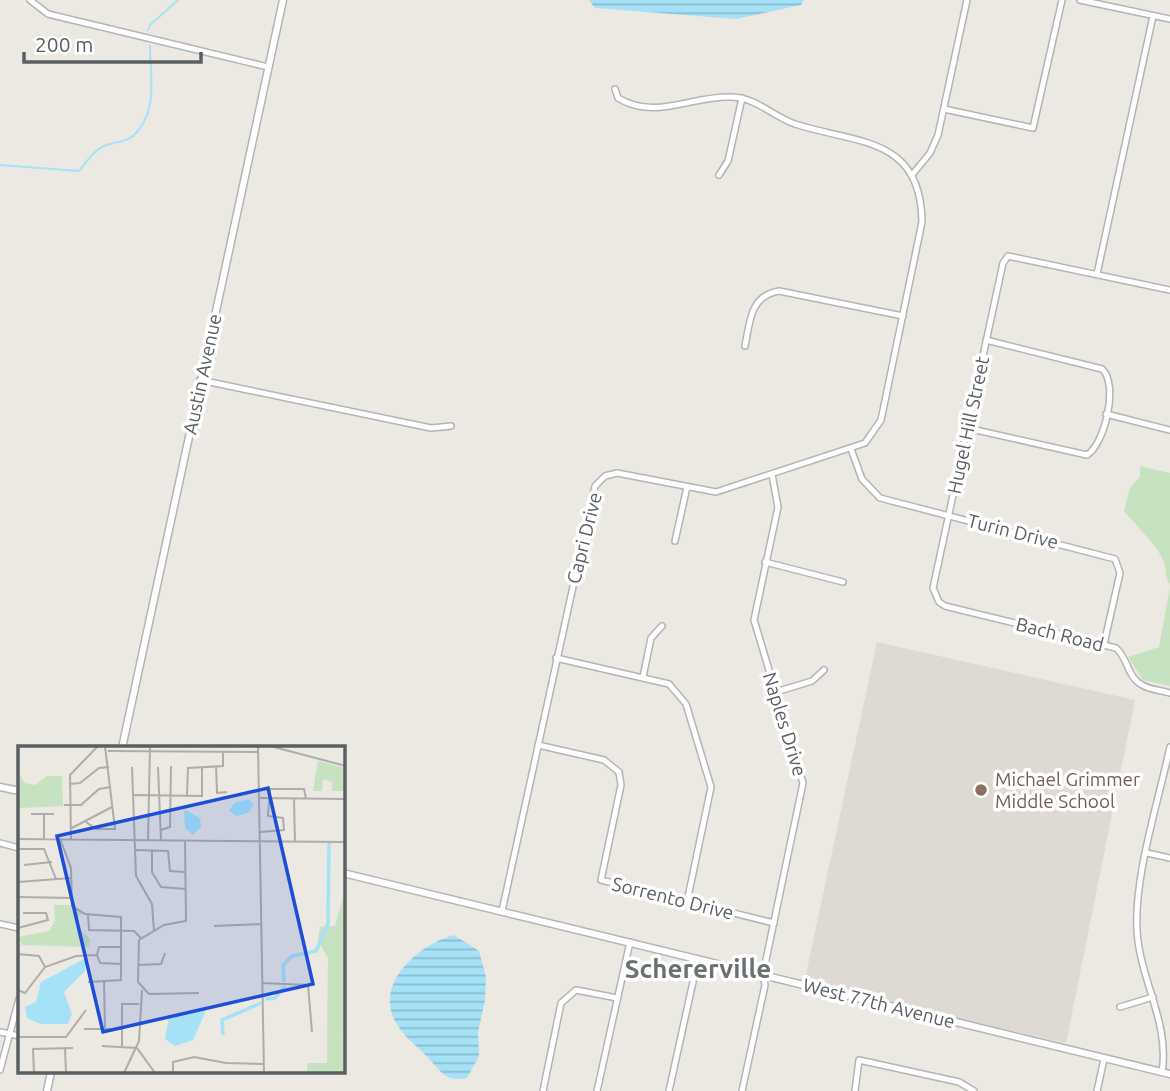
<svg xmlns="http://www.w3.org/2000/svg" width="1170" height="1091" font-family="Ubuntu,sans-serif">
<defs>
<pattern id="water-rules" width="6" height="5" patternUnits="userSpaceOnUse" patternTransform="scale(1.75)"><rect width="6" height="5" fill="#a6e2f7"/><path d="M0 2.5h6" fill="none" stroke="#8abacb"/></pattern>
</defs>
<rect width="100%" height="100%" fill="#ece8e2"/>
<path fill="#dfd9d3" d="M877 642 1135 700 1066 1043 883 1001 805 979Z"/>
<g fill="#c6e2c0">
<path d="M1140 466 1170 473V584C1164 577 1167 570 1164 562 1156 543 1137 527 1124 511L1130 488 1140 477Z"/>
<path d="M1170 587V686L1143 680 1128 657 1159 647Z"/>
</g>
<g fill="url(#water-rules)">
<path d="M589 0H804L801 5 736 19 595 8Z"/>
<path d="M454 935 479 951 486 977 485 1000 478 1032 479 1056 467 1078C447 1082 443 1074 431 1061 419 1047 404 1038 395 1021 374 981 422 943 454 935Z"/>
</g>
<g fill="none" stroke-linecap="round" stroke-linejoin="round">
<g stroke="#a6e2f7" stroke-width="2">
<path d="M148 30 150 25 178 0"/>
<path d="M0 165 79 171C85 164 93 151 102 147 112 141 123 144 133 136 159 113 150 75 150 46"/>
</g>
<defs>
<g id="minor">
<path d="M30 0 48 14 268 67"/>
<path d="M1080 0 1170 19"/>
<path d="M944 109 1033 128 1062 0"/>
<path d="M719 175 728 161 742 98"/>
<path d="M912 175 930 153 938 135 967 0"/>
<path d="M1097 274 1153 16"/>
<path d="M1170 290 1008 256 1003 263 933 588 939 602 945 606 1116 648C1128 658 1127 677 1142 685 1150 690 1161 690 1170 693"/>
<path d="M745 346C750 321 750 296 779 291L903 316"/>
<path d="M200 380 431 428 451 426"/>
<path d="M1106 414 1170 430"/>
<path d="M967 428 1087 455C1105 444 1119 384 1102 369L986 340"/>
<path d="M851 449 862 479 880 498 1115 559 1120 573 1104 644"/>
<path d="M675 541 687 487"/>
<path d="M765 562 843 582"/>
<path d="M556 658 669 684 686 704 711 787 687 902"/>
<path d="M643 677 651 638 662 626"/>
<path d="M776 692 812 681 824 670"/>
<path d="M538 745 604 760 619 772 621 785 601 880 774 923"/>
<path d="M0 843 19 848"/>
<path d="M1147 853 1170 858"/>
<path d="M502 911 595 486 605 476 617 473 716 492 865 443 881 420 922 222C921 136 857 144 795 124 772 116 757 98 732 97 692 95 656 121 618 98L615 89"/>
<path d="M0 924 19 928"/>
<path d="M1120 1007 1153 997"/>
<path d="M0 1032 19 1036"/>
<path d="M0 1070 19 999"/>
<path d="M1162 1072C1170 1023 1140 980 1137 931 1134 876 1158 803 1170 747"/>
<path d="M543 1091 561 1003 576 990 617 998"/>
<path d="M597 1091 630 942"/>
<path d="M669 1091 698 959"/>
<path d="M742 1091 765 985 763 974 803 783 754 620 778 507 772 475"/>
<path d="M855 1091 859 1060 959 1082 974 1091"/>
<path d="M1097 1091 1104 1059"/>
</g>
<g id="tertiary">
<path d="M122 748 283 0"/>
<path d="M0 787 19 791"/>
<path d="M343 873 1170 1074"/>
<path d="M47 1091 51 1072"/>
</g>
</defs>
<use href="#minor" stroke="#b2b5b8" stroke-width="8"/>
<use href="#tertiary" stroke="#b2b5b8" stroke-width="9"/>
<use href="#minor" stroke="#fff" stroke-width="5"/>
<use href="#tertiary" stroke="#fff" stroke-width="6"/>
</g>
<circle fill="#8d6e63" stroke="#fff" stroke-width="2.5" cx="981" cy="790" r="7"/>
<g text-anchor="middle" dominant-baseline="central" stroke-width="7" stroke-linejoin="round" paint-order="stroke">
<g font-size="19" fill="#5a5f61" stroke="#fff">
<text transform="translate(202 374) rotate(-78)">Austin Avenue</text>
<text transform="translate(968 425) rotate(-78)">Hugel Hill Street</text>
<text transform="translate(1013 531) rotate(14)">Turin Drive</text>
<text transform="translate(584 538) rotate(-76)">Capri Drive</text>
<text transform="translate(1060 634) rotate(14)">Bach Road</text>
<text transform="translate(785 724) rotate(73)">Naples Drive</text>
<text transform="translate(673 898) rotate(14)">Sorrento Drive</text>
<text transform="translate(879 1003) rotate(14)">West 77th Avenue</text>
</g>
<g font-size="19" fill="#785e54" stroke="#fff" text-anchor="start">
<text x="995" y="779">Michael Grimmer<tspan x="995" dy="22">Middle School</tspan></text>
</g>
<g font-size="26" font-weight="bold" fill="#6b7173" stroke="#fff">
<text x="698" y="968">Schererville</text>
</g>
</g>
<g transform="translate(18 746)">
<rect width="327" height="327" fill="#ece8e2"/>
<path d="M36 159H53L65 167 60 170V181L72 193 71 201 4 199 0 191 31 185 37 175ZM310 212H327V289L309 288Z" fill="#c6e2c0"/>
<path d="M300 15 327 22V45H314V36L305 33 304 45H295ZM327 144V212H310L300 195 302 181 317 180ZM309 288 327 289V327H289V317H309Z" fill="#c6e2c0"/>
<path d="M0 27 7 37 17 39 29 30H44L45 60 0 62Z" fill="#c6e2c0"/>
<path d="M230 53 236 58 230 67 219 70 211 65 216 57ZM166 63 182 72 183 81 175 89 167 82ZM68 212 67 225 46 246 54 268 50 278H22L9 272 7 261 18 256 23 236ZM189 262 175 294 157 300 147 293 151 270Z" fill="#a6e2f7"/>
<path fill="none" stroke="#a6e2f7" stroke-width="3.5" d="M266 236 265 219 274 210 298 205 310 178 311 97M247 253 257 252 267 240M205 289 204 274 243 257"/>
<path fill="none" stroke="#aeadaa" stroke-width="2" d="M240 0 246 327M252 0 328 20M90 5 241 6M198 20 199 47 209 46M114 21 118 130 134 158 136 185M140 21 143 95M52 38 62 37 81 22 91 21M116 49 184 50V21M169 49 170 22 205 20V5M242 52 328 53M276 53 277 96M46 59H63L81 43 93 41M13 68H36M26 68V93M68 76 78 83H97L87 0M52 83 94 61M143 84 152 81 153 20M242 86 266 84 265 72 250 70 252 43H286L288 53M0 93 328 96M42 93 53 122 54 160 67 168 103 171V234L70 236M53 93 52 29 80 0M130 95 132 0M167 95 168 175 146 179 121 194 120 236 131 248 181 247M0 103H26L38 133M118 104 150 105 152 125 167 126M134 104V126L143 141 168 143M6 119 34 116M0 136 53 132M0 151 54 152M70 168 71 184 116 185 123 192M196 180 243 178M0 182 30 174 28 167H5M0 208 21 210 27 221M79 209 81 201H103M79 209 82 217 104 218M120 219 143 218 147 207M86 234 87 283M244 237 290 239 294 286M0 244 7 247 27 221 58 210 79 209M66 283H104M0 291H48L68 264M84 300 119 302 137 327M104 300V258H121M47 302 48 327M16 327 15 303 55 302M106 327 121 295 124 244M155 327V316L176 311 208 317 245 318"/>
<path fill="#1d4ed8" fill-opacity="0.15" stroke="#1d4ed8" stroke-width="3.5" d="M250 42 295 238 85 286 39 90Z"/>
<rect width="327" height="327" fill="none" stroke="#5a5f61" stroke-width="3.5"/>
</g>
<path d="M24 52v10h177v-10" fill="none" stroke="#5a5f61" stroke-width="3.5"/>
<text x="35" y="52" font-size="21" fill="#5a5f61" stroke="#ffffff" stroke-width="5" paint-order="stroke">200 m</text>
</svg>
